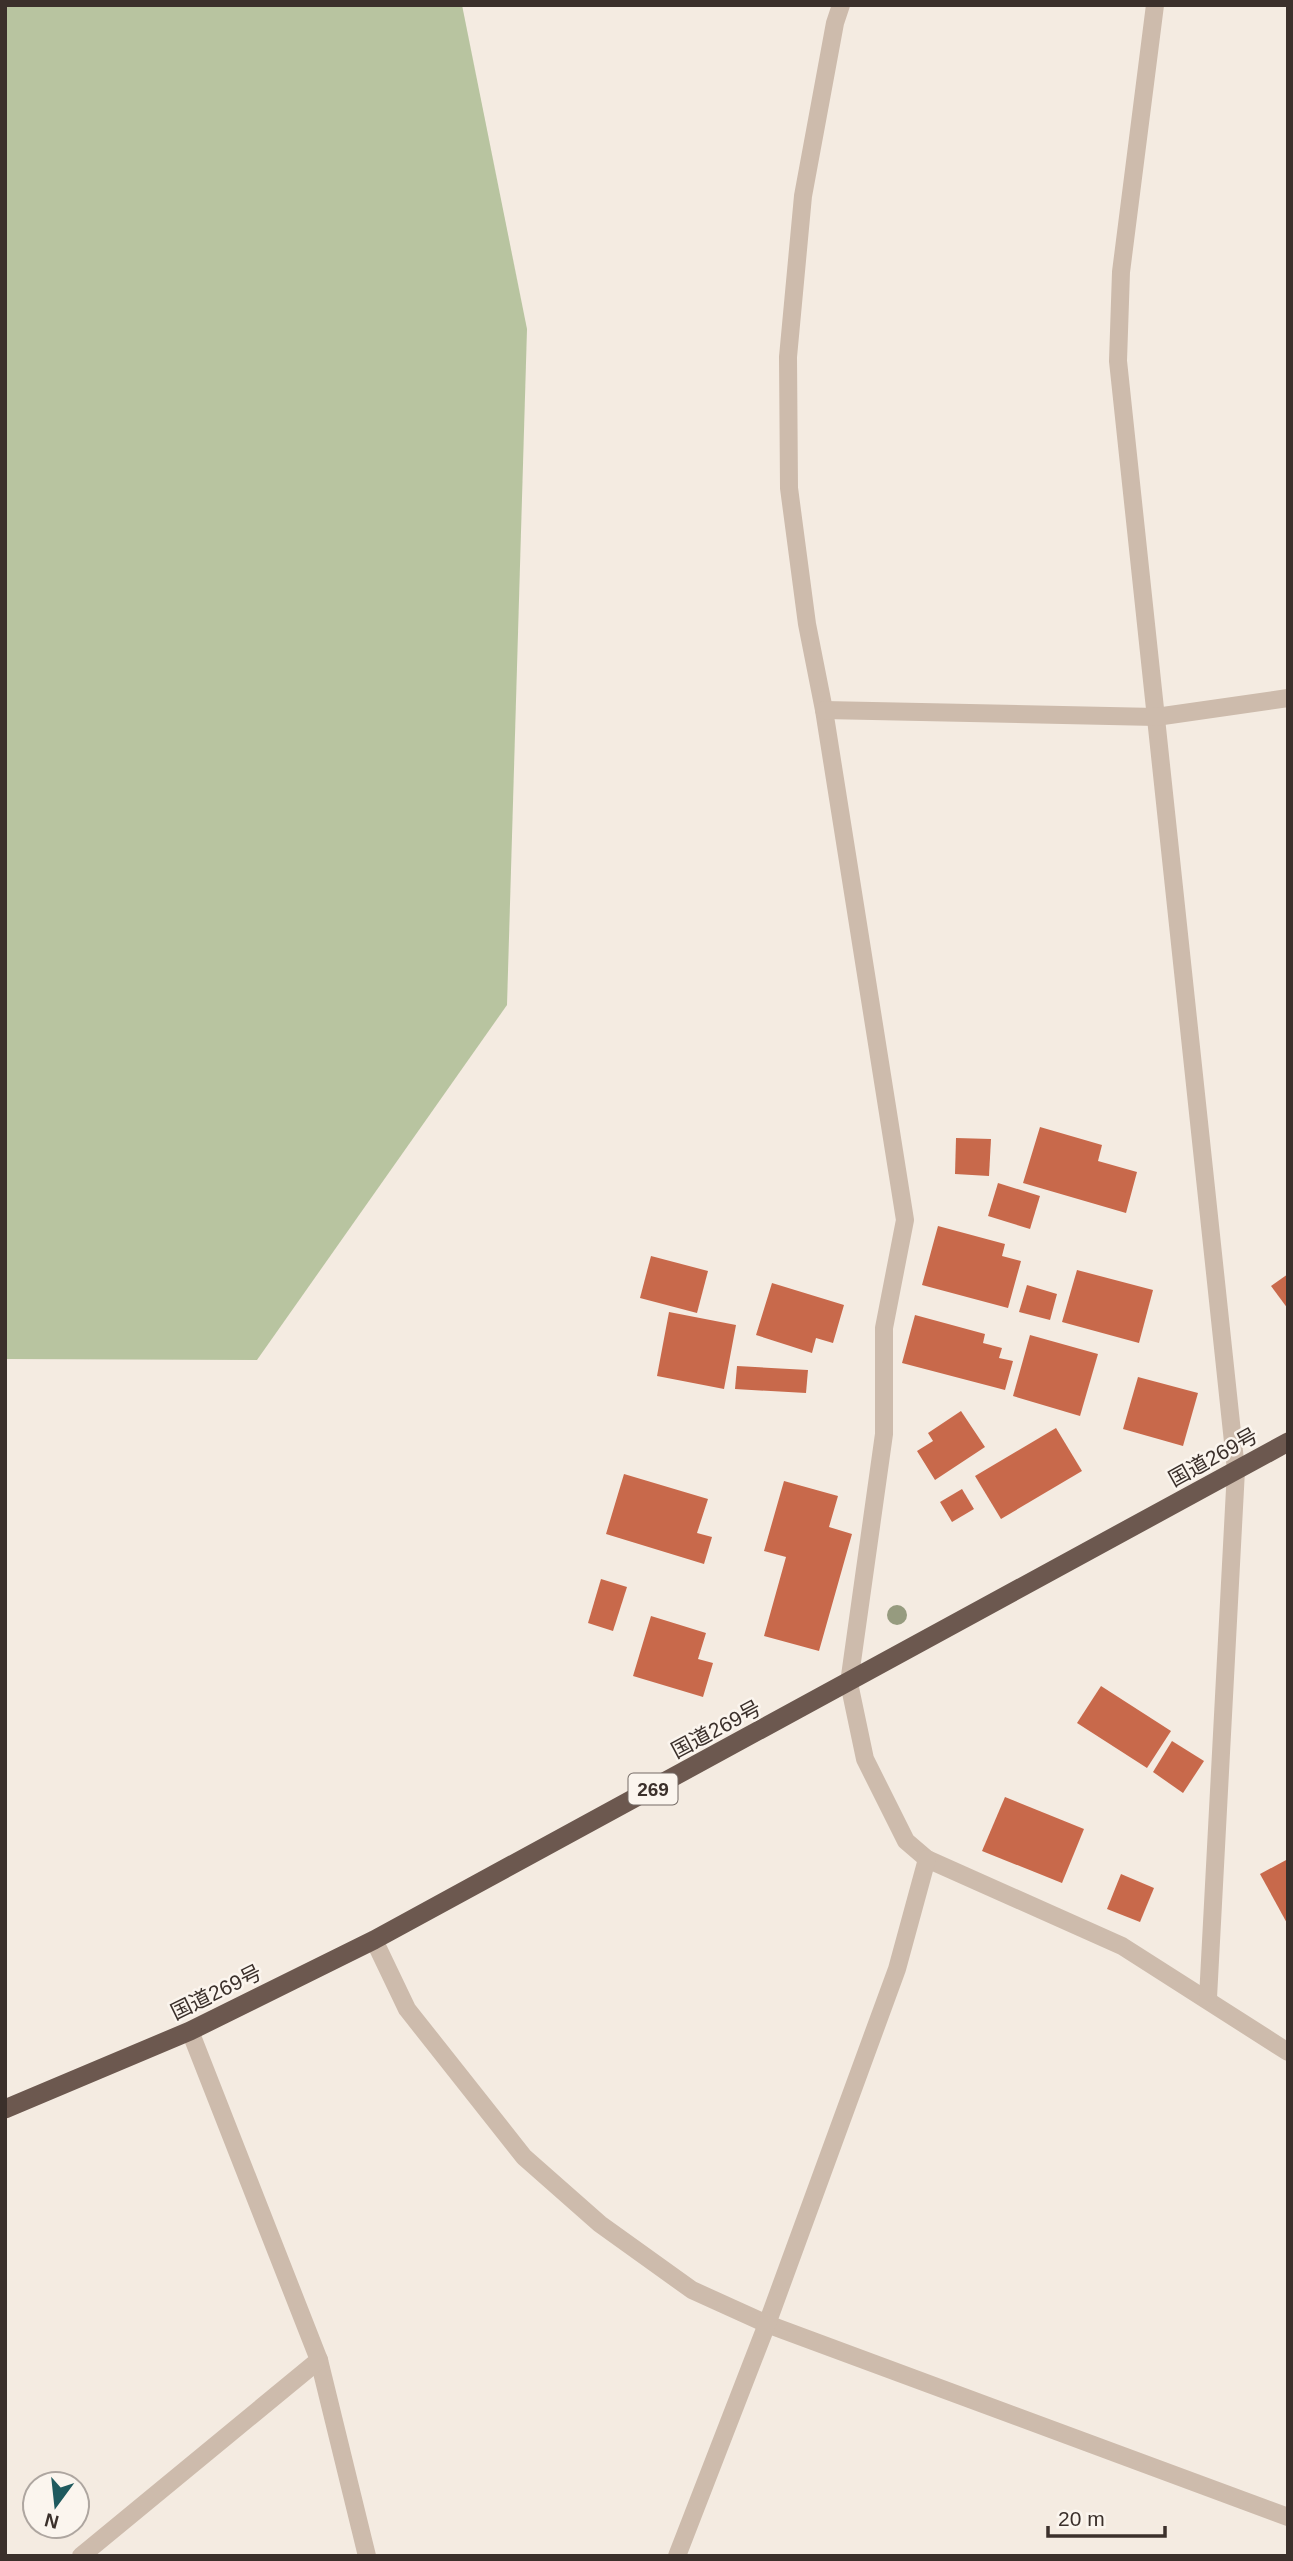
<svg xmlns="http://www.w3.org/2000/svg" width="1293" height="2561" font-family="Helvetica,'Noto Sans JP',sans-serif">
<rect width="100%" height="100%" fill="#f4ebe1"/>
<path fill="#b8c4a0" d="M5 5H462L527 329 507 1005 257 1360 5 1359Z"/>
<g fill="#c8694b">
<path d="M1040 1127 1102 1145 1098 1161 1137 1172 1126 1213 1023 1183Z"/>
<path d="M956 1138 991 1139 989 1176 955 1174Z"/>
<path d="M998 1183 1040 1196 1030 1229 988 1216Z"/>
<path d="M938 1226 1005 1244 1002 1256 1021 1261 1008 1308 922 1285Z"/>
<path d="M651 1256 708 1271 697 1313 640 1298Z"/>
<path d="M1077 1270 1153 1290 1139 1343 1062 1322Z"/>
<path d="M1288 1274V1309L1271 1286Z"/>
<path d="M772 1283 844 1305 833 1343 816 1338 812 1353 756 1335Z"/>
<path d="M1027 1285 1057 1294 1050 1320 1019 1312Z"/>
<path d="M669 1312 736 1325 724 1389 657 1376Z"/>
<path d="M915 1315 985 1334 983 1343 1002 1348 999 1358 1013 1361 1005 1390 902 1363Z"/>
<path d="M1030 1335 1098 1354 1080 1416 1013 1396Z"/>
<path d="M737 1366 808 1370 806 1393 735 1389Z"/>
<path d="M1138 1377 1198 1393 1183 1446 1123 1429Z"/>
<path d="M961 1411 985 1447 935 1480 917 1451 933 1441 928 1433Z"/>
<path d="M1056 1428 1082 1471 1001 1519 975 1476Z"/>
<path d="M624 1474 708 1499 697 1533 712 1537 704 1564 606 1534Z"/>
<path d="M784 1481 838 1496 829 1527 852 1534 819 1651 764 1636 786 1557 764 1551Z"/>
<path d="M962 1489 974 1509 952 1522 940 1502Z"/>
<path d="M601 1579 627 1587 613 1631 588 1623Z"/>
<path d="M651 1616 706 1633 698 1659 713 1663 703 1697 633 1676Z"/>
<path d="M1101 1686 1171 1731 1147 1768 1077 1723Z"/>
<path d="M1172 1741 1204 1761 1183 1793 1153 1772Z"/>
<path d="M1005 1797 1084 1829 1062 1883 982 1851Z"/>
<path d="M1288 1859V1925L1260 1874Z"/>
<path d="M1121 1874 1154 1888 1140 1922 1107 1909Z"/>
</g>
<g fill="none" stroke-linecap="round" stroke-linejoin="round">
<g stroke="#cdbbac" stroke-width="18">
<path d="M841 5 835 23 803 196 788 357 789 488 807 624 824 710 905 1220 884 1328V1434L849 1683 865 1759 906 1841 927 1859 1122 1946 1288 2052"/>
<path d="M1155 5 1121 272 1118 361 1236 1470 1208 1998"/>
<path d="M824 710 1156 717 1288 698"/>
<path d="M374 1940 407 2009 524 2157 600 2224 692 2290 767 2324 1288 2517"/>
<path d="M319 2360 367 2556"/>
<path d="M677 2556 767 2324 897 1969 927 1859"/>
</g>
<path stroke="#cdbbac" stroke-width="18" d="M81 2556 319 2360 190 2031"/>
<path stroke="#6c584f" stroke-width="19" d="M5 2109 190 2031 374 1940 1288 1442"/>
</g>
<circle fill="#969b7f" cx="897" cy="1615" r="10"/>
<g text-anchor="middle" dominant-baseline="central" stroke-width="5" stroke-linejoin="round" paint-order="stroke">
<rect fill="#fbf5ee" stroke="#756b66" stroke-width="2" x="628.5" y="1773.5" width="49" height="31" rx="5"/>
<g font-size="19" font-weight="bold" fill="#3b302b">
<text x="653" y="1789">269</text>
</g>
<g font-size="21" fill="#3b302b" stroke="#fbf5ee">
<text transform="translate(1213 1457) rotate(-29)">国道269号</text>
<text transform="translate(716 1729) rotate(-28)">国道269号</text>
<text transform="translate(216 1992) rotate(-26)">国道269号</text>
</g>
</g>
<rect width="1293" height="2561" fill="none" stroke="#3b302b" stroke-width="14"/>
<g transform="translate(56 2505) rotate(195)"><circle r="33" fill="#fbf5ee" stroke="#aea6a0" stroke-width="2"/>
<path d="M0-5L12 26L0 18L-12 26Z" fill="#1f5a5e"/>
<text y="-10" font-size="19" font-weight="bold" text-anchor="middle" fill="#3b302b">N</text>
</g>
<path d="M1048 2526v10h117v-10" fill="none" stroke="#3b302b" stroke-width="3.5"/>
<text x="1058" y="2526" font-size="21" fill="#3b302b" stroke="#fbf5ee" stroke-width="5" paint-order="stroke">20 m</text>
</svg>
